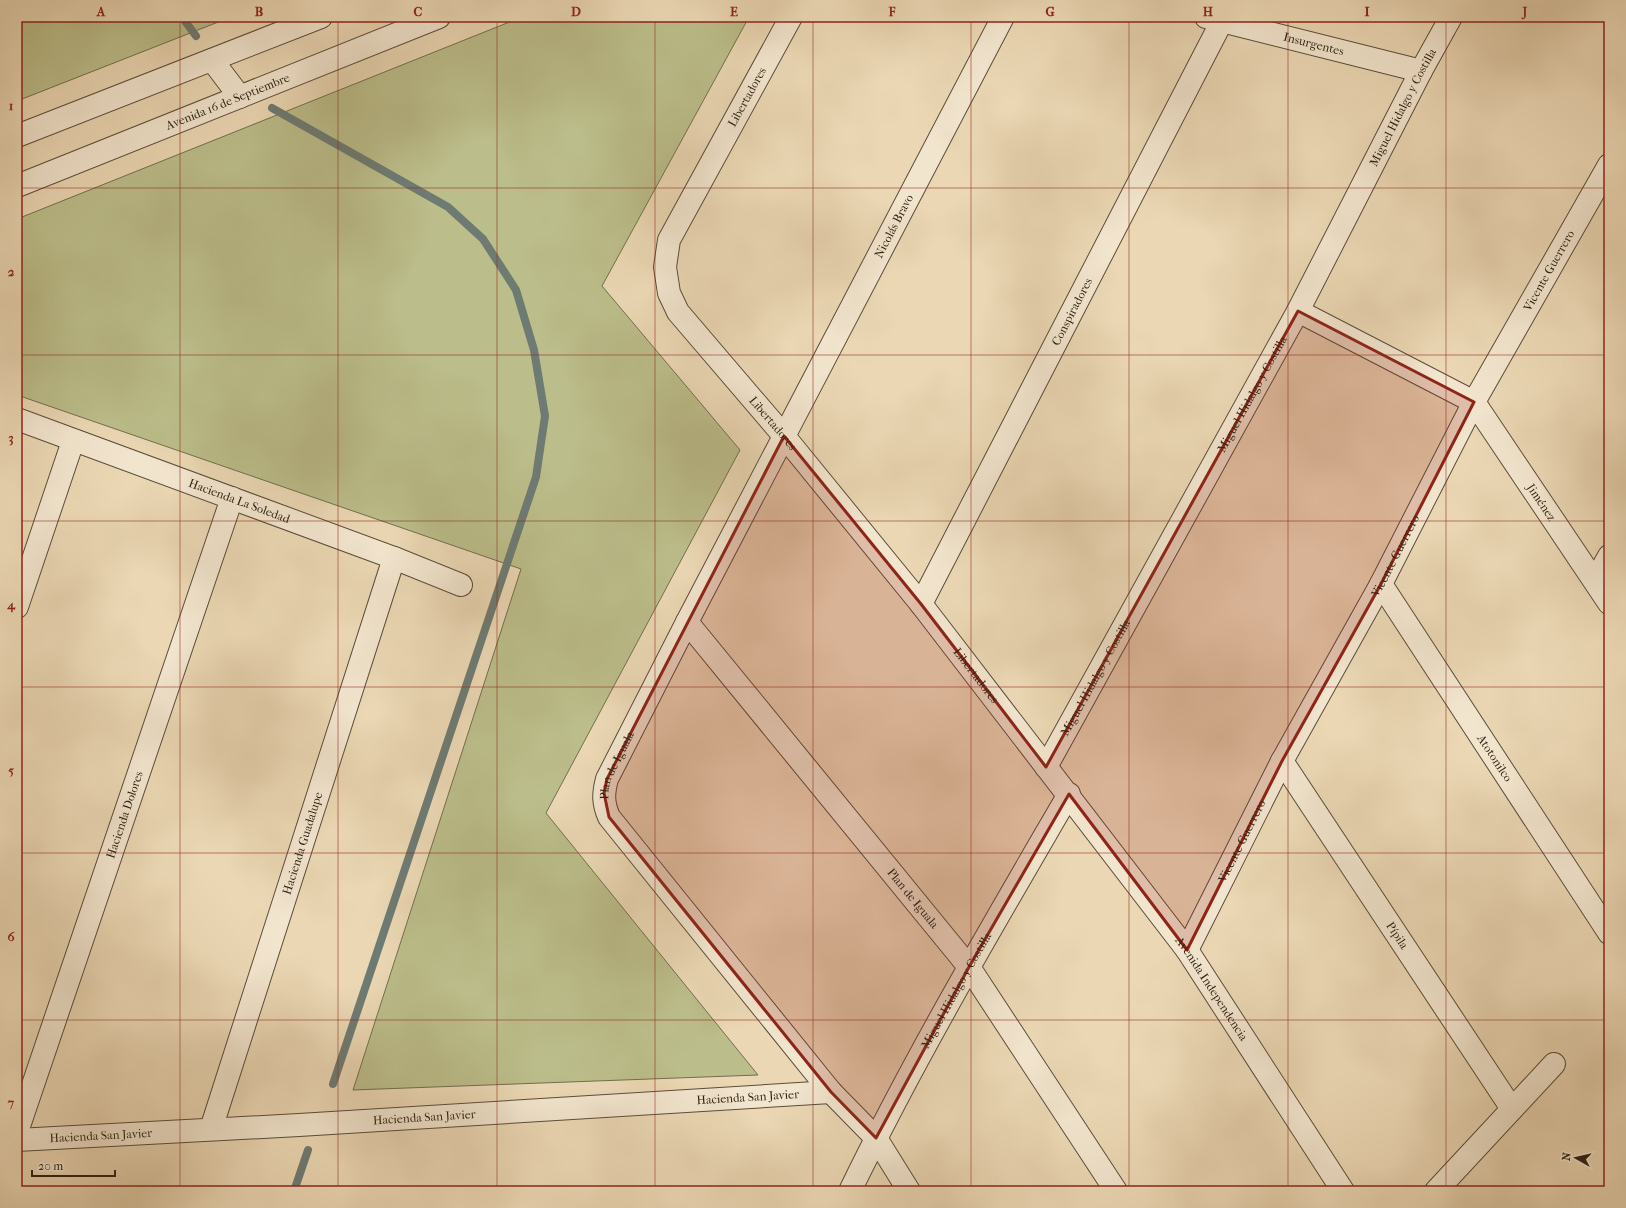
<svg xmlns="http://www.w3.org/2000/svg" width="1626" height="1208" font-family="'IM FELL French Canon',serif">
<rect width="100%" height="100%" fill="#ebd7b4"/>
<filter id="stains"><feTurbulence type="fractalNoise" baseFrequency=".005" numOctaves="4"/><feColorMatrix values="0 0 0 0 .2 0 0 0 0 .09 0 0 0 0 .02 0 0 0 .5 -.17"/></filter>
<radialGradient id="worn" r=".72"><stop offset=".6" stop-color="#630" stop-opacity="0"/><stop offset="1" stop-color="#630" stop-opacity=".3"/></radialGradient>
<g fill="#bbbd8a" stroke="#736e4e">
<path d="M17 17H231L17 101Z"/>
<path d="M522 17H749L602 286 740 450 546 813 758 1075 353 1090 521 569 17 395V219Z"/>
</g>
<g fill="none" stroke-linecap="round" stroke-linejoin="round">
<g stroke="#6e7b73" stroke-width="8">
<path d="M182 17 196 36"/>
<path d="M272 108 448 207 483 239 516 290 534 350 545 416 536 477 333 1084"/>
<path d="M294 1191 308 1150"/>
</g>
<defs>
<g id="minor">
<path id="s1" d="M1206 17 1421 71"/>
<path id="s2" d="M1298 311 1474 402 1609 603"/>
<path id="s3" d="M17 419 394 558 461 585"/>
<path d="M1595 581 1609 556"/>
<path id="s4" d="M1381 584 1609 933"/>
<path id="s5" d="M921 604 1222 21"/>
<path d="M17 607 73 441"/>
<path id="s6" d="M687 622 969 967 1116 1191"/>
<path id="s7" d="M1282 761 1512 1109"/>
<path id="s8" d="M1046 767 1298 311 1421 71 1451 17"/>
<path id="s9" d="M1187 950 1282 761 1381 584 1474 402 1609 165"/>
<path id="s10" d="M211 1129 394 558"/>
<path id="s11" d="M17 1132 232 498"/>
<path id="s12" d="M17 1140 299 1125 831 1092"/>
<path id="s13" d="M850 1191C916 1055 993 925 1069 794"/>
<path id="s14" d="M909 1191 876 1138 831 1092 609 817C603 803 603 794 607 779L687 622 1003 17"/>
<path d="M1436 1191 1554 1064"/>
</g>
<g id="tertiary">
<path id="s15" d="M791 17 669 240 665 267 669 293 678 312 784 436 921 604 1187 950 1343 1191"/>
<path d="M212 60 240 97"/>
<path d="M17 136 321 17"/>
<path id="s16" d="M17 186 439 17"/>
</g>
</defs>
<use href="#minor" stroke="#5b4d3a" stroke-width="24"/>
<use href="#tertiary" stroke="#5b4d3a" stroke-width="24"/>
<use href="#minor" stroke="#f2e5ce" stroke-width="22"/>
<use href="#tertiary" stroke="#f2e5ce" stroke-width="22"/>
</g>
<path fill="#8f2418" fill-opacity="0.2" stroke="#8f2418" stroke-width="3" stroke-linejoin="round" d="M1298 311 1474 402 1381 584 1282 761 1187 950 1069 794 969 967 876 1138 831 1092 609 817 604 793 607 779 784 436 921 604 1046 767Z"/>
<path fill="none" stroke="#8f2418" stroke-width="1" stroke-opacity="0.55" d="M180 17V1191M338 17V1191M497 17V1191M655 17V1191M813 17V1191M971 17V1191M1129 17V1191M1288 17V1191M1446 17V1191M17 188H1609M17 355H1609M17 521H1609M17 687H1609M17 853H1609M17 1020H1609"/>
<g text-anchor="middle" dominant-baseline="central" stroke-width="3.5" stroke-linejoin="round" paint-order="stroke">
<g font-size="12" fill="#2b1f11" stroke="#f2e5ce">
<text stroke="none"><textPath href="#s1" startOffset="111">Insurgentes</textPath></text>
<text transform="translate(747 97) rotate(-61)">Libertadores</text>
<text stroke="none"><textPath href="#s16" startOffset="227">Avenida 16 de Septiembre</textPath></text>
<text stroke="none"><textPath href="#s8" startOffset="750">Miguel Hidalgo y Costilla</textPath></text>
<text stroke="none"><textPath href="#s14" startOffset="1142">Nicolás Bravo</textPath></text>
<text stroke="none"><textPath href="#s9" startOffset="770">Vicente Guerrero</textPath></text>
<text stroke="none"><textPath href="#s5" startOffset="329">Conspiradores</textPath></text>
<text stroke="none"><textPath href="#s8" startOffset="426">Miguel Hidalgo y Costilla</textPath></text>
<text stroke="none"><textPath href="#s15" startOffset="475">Libertadores</textPath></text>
<text stroke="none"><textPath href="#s3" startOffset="237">Hacienda La Soledad</textPath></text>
<text stroke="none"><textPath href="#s2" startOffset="319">Jiménez</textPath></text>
<text stroke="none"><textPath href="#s9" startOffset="446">Vicente Guerrero</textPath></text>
<text stroke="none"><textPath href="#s15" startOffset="799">Libertadores</textPath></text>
<text stroke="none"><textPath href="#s8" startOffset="102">Miguel Hidalgo y Costilla</textPath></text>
<text stroke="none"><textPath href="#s4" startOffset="208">Atotonilco</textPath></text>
<text stroke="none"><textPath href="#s14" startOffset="535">Plan de Iguala</textPath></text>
<text stroke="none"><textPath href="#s11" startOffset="335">Hacienda Dolores</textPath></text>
<text stroke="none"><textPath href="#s9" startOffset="122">Vicente Guerrero</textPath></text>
<text stroke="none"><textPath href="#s10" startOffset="300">Hacienda Guadalupe</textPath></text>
<text stroke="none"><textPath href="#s6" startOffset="357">Plan de Iguala</textPath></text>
<text stroke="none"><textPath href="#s7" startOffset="209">Pípila</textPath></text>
<text stroke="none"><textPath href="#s15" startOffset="1191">Avenida Independencia</textPath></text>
<text stroke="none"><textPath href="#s13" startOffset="227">Miguel Hidalgo y Costilla</textPath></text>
<text stroke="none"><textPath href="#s12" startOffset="732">Hacienda San Javier</textPath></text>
<text stroke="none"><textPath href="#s12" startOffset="408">Hacienda San Javier</textPath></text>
<text stroke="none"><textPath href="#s12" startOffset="84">Hacienda San Javier</textPath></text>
</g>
</g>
<rect width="1626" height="1208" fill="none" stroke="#ebd7b4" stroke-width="44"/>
<g transform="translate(1576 1158) rotate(278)" stroke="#f2e5ce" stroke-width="3" paint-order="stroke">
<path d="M0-3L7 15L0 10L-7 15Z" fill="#2b1f11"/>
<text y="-6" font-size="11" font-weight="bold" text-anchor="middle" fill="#2b1f11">N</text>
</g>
<path d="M32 1170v6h83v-6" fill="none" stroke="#2b1f11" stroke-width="2"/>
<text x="38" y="1170" font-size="12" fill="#2b1f11" stroke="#f2e5ce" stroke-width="3" paint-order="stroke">20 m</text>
<rect x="22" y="22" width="1582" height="1164" fill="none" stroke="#8f2418" stroke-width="1.5"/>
<g font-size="13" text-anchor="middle" font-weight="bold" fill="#8f2418">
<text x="101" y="16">A</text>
<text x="259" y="16">B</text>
<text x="418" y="16">C</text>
<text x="576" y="16">D</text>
<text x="734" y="16">E</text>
<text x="892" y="16">F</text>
<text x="1050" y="16">G</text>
<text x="1208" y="16">H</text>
<text x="1367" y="16">I</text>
<text x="1525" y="16">J</text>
<text x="11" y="110">1</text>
<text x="11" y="276">2</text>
<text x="11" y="442">3</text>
<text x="11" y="609">4</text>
<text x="11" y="775">5</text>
<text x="11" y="941">6</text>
<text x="11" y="1107">7</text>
</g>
<rect width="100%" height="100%" filter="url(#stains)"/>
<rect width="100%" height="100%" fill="url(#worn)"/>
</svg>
